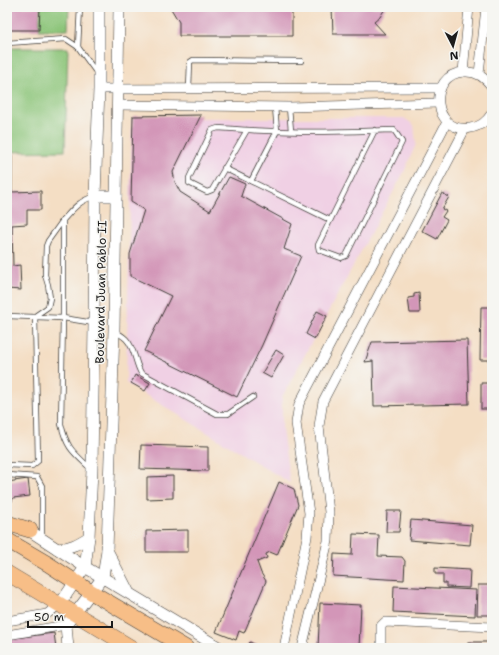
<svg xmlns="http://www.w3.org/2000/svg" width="499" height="655" font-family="'Shantell Sans',sans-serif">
<rect width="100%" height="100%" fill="#f6f6f2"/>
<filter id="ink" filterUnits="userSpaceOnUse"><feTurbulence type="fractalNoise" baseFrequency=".025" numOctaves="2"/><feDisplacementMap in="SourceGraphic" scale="8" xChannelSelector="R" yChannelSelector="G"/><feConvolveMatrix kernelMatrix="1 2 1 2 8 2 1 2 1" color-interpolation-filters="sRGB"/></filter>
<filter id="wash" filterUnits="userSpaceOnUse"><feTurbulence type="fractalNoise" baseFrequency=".012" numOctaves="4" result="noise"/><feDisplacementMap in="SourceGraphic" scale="16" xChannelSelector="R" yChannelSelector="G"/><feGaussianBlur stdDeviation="0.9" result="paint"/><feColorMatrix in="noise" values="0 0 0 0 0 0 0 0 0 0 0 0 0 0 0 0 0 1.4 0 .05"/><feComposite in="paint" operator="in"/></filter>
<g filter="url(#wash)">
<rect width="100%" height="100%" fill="#f4dec4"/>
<path fill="#f0d0e4" d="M132 118H404L414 125 416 144 404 172 282 397V430L290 483 126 383Z"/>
<g fill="#8bc478" stroke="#54704a">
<path d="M40 7H69L68 30H39Z"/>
<path d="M7 48H68L65 151 7 152Z"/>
</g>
<g id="blocks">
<g fill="#d396b8">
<path d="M7 7H40L39 30H7Z"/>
<path d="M170 7H292V36H179V22Z"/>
<path d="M332 7H386L380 17 374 22 385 34H333Z"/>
<path d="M201 115 173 172 175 182 180 192 210 211 229 177 245 184 241 196 292 224 284 249 301 256 262 345 237 397 144 351 171 296 130 276V254L144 210 131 202 133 116Z"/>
<path d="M7 155H12V192L41 191V210H27V224L12 225 13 266 20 265 21 290 7 289Z"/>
<path d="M442 193 449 197 442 209 446 211 442 217 447 220 437 239 422 231Z"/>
<path d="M419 293 420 313H410L408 298 414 297V294Z"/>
<path d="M481 307H492V360H480Z"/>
<path d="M317 311 327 316 315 339 306 334Z"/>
<path d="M467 340 469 404 374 406 373 361 365 362 372 342Z"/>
<path d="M276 350 284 355 271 378 262 373Z"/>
<path d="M135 375 150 383 145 391 131 383Z"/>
<rect x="481" y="383" width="11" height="26"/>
<path d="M141 445 208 447V471L140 469Z"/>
<path d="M173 476V498L147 499V477Z"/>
<path d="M28 479 30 496 13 498 10 506 7 505V482Z"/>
<path d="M279 482 294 489 298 505 277 555 270 552 266 554 267 558 257 562 261 573 266 581 244 633 239 631 236 640 216 632Z"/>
<path d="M387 511H401L399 532H386Z"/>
<path d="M411 520 472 525 470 545 409 540Z"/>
<path d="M188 530V552H146V531Z"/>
<path d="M353 534 379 535 378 556 402 557 405 561 404 580 333 576 334 554 352 555Z"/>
<path d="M435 568 470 570 469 588 446 587V583H443V574H435Z"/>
<path d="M478 585H492V615H477Z"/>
<path d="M394 586 476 590 475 616 393 612Z"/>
<path d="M320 603 361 605 359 648H318Z"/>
<path d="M54 633 56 648H7V639Z"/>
<path d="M250 642 262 648H246Z"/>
<rect x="468" y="642" width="24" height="6"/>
</g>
</g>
</g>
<g filter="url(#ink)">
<use href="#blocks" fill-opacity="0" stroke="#3c3935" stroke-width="1"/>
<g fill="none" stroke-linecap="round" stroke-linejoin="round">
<defs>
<g id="service">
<path d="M7 43 66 39 78 47 96 72"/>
<path d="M78 47 80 7"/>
<path d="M189 89 190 62 193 60 301 61"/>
<path d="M289 107 291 131"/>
<path d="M247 130 212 190 207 192 189 183V178L212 130 218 128C237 129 257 131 276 131 315 133 355 131 394 130L402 142 346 256 341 258 319 250 318 245 375 130"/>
<path d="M224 168 330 220"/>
<path d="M251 181 277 131 275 107"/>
<path d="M7 316 63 318 94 323"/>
<path d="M115 331C119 334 123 336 126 339 135 348 135 363 141 373L217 414H228L253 397"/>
<path d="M7 465 32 466 38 461 35 316 48 307 50 298 48 285 45 275 46 246 48 241 63 220"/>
<path d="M91 469C73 452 67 449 61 424L63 318V220C74 208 79 201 95 196"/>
<path d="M7 475 37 477 42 486V537"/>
</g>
<g id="minor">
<path d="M463 72 469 7"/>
<path d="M479 74 486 7"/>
<path d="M492 87C485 77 476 71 464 72 427 74 432 134 470 128 480 127 486 122 492 113"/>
<path d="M99 89 441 88"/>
<path d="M118 105 289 107 438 103"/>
<path d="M7 621 47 614 60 604"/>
<path d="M7 635 66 625"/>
<path d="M284 648 307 537 309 513 296 423 299 404 447 122"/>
<path d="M302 648 328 541 329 512 319 426 323 401 465 129"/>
<path d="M381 648V626L385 622 492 627"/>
</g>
<g id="tertiary">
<path d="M95 196H116"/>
<path d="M24 527 85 567 220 648"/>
<path d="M58 549C70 548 78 544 89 537"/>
<path d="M107 550 128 591"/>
<path d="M60 604 85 567 89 537 92 470 94 323 95 196 99 89V7"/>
<path d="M68 648 66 625 103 577 107 550 114 330 119 7"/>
</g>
<g id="trunk">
<path d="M7 523 30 530"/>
<path d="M7 540 48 564 91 592 186 648"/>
<path d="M7 573 132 648"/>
</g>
</defs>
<use href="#service" stroke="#3c3935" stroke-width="6"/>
<use href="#minor" stroke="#3c3935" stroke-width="10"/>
<use href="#tertiary" stroke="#3c3935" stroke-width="12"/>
<use href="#trunk" stroke="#3c3935" stroke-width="16"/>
<use href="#service" stroke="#fff" stroke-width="4.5"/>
<use href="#minor" stroke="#fff" stroke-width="9"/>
<use href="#tertiary" stroke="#fff" stroke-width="11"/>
<use href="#trunk" stroke="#f7be87" stroke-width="15"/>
</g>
</g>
<g text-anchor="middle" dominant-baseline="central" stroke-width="3" stroke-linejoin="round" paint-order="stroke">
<g font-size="12" fill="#1c1c1c" stroke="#f6f6f2">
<text transform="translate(101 292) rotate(-89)">Boulevard Juan Pablo II</text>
</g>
</g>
<rect width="499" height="655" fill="none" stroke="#f6f6f2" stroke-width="24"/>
<g transform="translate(453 46) rotate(174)" stroke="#f6f6f2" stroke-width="3" paint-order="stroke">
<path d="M0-3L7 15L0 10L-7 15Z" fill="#1c1c1c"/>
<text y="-6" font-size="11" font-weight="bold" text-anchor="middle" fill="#1c1c1c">N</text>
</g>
<path d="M28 621v6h84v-6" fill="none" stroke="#1c1c1c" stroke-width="2"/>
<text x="34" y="621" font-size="12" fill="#1c1c1c" stroke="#f6f6f2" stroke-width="3" paint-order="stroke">50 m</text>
</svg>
